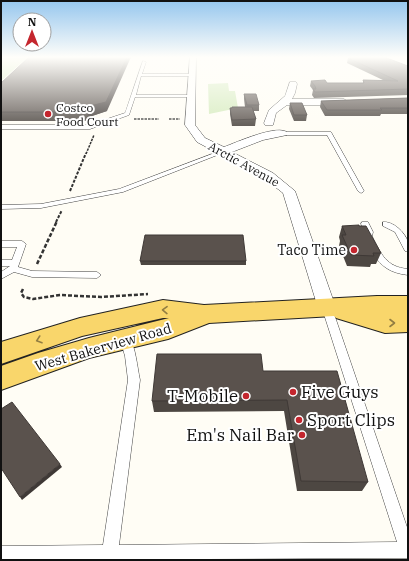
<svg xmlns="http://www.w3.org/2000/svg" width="409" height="561" font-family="'IBM Plex Serif',serif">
<rect width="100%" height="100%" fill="#fffdf5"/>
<g fill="#d5ebbd">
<path d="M1 57H28L1 81Z"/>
<path d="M228 83 229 91H235L238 108 209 114 208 84Z"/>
</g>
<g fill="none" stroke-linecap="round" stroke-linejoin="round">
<defs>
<g id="lane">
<path d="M143 61 146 62 142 74H192L194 75 192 76H141L136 95H191L193 97H135L129 115 90 129H1V125H89L125 113Z"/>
<path d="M281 132H331L364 191 363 192 361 193 358 191 327 135H283L280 133Z"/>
<path d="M220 151 225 152 123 192 41 208 1 209V205L41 204 119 189Z"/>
<path d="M362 222H368L373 232 372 236C381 254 386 267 408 269V275C381 272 375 258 364 236L365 232 361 224Z"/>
<path d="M383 222C393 221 405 232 408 242 409 244 408 249 408 252L405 251 395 232 383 226Z"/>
<path d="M1 241H22L26 244 18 267 32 271 97 272 101 275 97 278 32 277 14 272 1 279V272L10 266H1V260H12L17 247H1Z"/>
<path d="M327 304 330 306 332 308 408 530V558L1 560V546L103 545 128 380 125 356 120 339 121 336 125 335 129 336C136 349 137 366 140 380L119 545 397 542 322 308 324 306Z"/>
</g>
<g id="street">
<path d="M190 57H196L195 125 205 138 224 147C235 143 279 123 288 133L287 135 263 140 232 152 273 173 295 191 336 308 333 313 327 315 321 313 318 308 283 193 265 179 197 142 185 125Z"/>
<path d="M290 82H296L297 84 295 93 292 99H344L348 102 344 105H287L276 113 273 125H265L264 123 269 110 285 96Z"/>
</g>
<path id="primary" d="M377 296H408V314H381H408V332L385 333 336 318 334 316 209 323 168 339 89 358 1 390V366L38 353 89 338 169 318H163L82 336 1 364V342L80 318 163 300 204 305Z"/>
</defs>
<use href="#lane" stroke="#444" stroke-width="1"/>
<use href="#street" stroke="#444" stroke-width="1"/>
<use href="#primary" stroke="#222" stroke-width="2"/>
<g stroke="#333" stroke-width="1.5" stroke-dasharray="2.5 1" stroke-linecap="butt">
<path d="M134 119H159"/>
<path d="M169 119H180"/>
<path d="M86 154 94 135"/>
</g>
<g stroke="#333" stroke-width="2" stroke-dasharray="3 1.5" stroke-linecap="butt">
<path d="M70 191 86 153"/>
<path d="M56 222 62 210"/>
</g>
<g stroke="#333" stroke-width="2.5" stroke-dasharray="4 2" stroke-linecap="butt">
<path d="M37 264 57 221"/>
<path d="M23 289 21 293 24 297 33 299 60 295 101 297 148 294"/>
</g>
<use href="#lane" fill="#fff" fill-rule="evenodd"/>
<use href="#street" fill="#fff" fill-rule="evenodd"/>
<use href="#primary" fill="#f9d66b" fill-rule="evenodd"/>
</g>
<g fill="#4d4742">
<path d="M348 58 401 64 408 66V95L314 98 312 95 313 90 310 86 311 81 327 83H363V80L385 81 347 63Z"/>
<path d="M1 83 107 111 92 116 89 121H1Z"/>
<path d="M244 94 259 105V111H253L256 119 255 126H232L230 114V108L245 107 244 99Z"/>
<path d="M408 98V114H381L380 116H325L320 107 321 101Z"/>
<path d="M290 103 307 115 306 121H294L289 109Z"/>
<path d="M342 226H359L381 253 376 264H371L370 267 347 266 339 246 340 241 339 237Z"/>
<path d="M140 261H246V265H141Z"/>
<path d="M263 371 368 482 362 491H297L284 411 154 412 152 401Z"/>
</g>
<g fill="#3f3936">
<path d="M127 57H131L107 111 92 116 89 121 87 112 90 106Z"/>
<path d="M60 464 62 467 22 500 20 497Z"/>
</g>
<g fill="#5a524d" stroke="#3f3936">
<path d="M29 57H127L106 102 90 106 87 112H1V83Z"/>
<path d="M359 57H384L408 66V89L315 92 313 89H316L315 86 311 81 325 80 327 83H364L363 80 398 81 348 58Z"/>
<path d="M244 94H256L259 105H247Z"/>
<path d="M408 98V108H380L382 110H327L321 101Z"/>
<path d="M290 103H302L307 115H294Z"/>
<path d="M232 107H252L256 119 232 120 230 108H232Z"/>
<path d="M359 225V226H366L381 253H373L374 256 351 255 342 235H346L342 226Z"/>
<path d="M145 235H243L246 261H140Z"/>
<path d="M157 354H261L263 371H337L368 482 301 481 287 400 152 401Z"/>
<path d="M12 402 60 464 20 497 1 468V409Z"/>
</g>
<defs><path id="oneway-chevron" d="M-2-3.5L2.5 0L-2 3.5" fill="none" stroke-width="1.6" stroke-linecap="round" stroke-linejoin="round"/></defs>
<g stroke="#917d42">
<use href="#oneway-chevron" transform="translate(165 310) rotate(-179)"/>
<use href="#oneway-chevron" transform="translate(392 323)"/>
<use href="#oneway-chevron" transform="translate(39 340) rotate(161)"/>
</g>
<linearGradient id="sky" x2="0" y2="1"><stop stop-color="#95c6ee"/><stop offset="0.42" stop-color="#fffefa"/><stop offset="1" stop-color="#fffefa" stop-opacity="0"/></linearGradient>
<rect width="409" height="136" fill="url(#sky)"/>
<g fill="#c4262e" stroke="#fff" stroke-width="1.5">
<circle cx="48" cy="114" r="4"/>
<circle cx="354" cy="250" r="4"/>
<circle cx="293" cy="392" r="4"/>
<circle cx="246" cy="396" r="4"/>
<circle cx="299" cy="420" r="4"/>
<circle cx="302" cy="435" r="4"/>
</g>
<g text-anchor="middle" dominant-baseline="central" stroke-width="4" stroke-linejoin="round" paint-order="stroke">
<g font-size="12" fill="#111" stroke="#fff" text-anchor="start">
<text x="56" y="107">Costco<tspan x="56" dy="14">Food Court</tspan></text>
</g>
<g font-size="12" fill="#111" stroke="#fff">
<text transform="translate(244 164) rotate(29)">Arctic Avenue</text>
</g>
<g font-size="14" fill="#111" stroke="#fff" text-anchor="end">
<text x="346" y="250">Taco Time</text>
</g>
<g font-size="14" fill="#111" stroke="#fff">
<text transform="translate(103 347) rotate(-16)">West Bakerview Road</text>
</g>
<g font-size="17" fill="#111" stroke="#fff" text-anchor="start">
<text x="301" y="392">Five Guys</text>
<text x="238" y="396" text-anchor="end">T-Mobile</text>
<text x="307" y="420">Sport Clips</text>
<text x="294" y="435" text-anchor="end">Em's Nail Bar</text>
</g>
</g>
<rect width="409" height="561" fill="none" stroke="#111111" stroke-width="4"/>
<g transform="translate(32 32)"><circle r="19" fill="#ffffff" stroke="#a0a0a0"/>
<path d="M0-3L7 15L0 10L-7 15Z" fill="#c4262e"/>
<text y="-6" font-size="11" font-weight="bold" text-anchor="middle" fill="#111111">N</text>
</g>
</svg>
